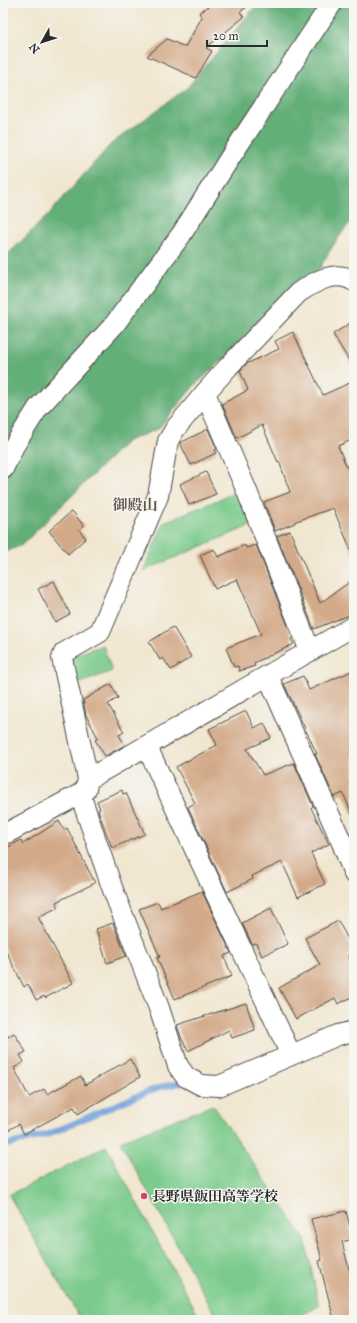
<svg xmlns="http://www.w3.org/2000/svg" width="357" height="1323" font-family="'IM FELL Great Primer','Noto Serif JP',serif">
<rect width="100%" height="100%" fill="#f6f6f2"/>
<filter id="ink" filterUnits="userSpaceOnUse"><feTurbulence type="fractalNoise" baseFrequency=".025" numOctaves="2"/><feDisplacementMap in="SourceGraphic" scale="8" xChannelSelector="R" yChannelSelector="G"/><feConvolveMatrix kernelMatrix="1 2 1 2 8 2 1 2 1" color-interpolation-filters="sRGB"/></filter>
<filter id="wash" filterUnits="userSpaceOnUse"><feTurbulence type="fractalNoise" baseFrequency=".012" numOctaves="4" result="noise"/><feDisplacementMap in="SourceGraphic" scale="16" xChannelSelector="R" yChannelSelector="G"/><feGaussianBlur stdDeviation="0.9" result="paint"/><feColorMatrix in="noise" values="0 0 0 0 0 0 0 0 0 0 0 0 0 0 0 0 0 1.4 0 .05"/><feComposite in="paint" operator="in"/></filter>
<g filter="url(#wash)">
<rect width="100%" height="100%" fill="#f1e6cf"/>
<g fill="#7bcb8c" stroke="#537b5c">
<path d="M237 492 252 525 143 571 164 522Z"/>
<path d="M103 645 112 671 75 685 67 658Z"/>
<path d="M213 1105 305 1239 319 1306 294 1320H218L120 1141Z"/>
<path d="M106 1146 201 1320H81L9 1195Z"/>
</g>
<path fill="#64af78" stroke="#486d52" d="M258 3H354V218C340 234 329 251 319 270L194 386 158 429 127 441 22 545 3 553V259L49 214 111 144 187 88Z"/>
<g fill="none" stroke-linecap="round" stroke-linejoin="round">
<path stroke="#71a0da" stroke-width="6" d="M3 1146 49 1134 146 1092 161 1087 181 1083"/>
</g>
<g id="blocks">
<g fill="#d3aa89">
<path d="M212 3H252L240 12 244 17 206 48 212 51 196 78 147 56 167 39 185 47 202 17 199 13Z"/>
<path d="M354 321V369L333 334Z"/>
<path d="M293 332 323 395 354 381V439L338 446 354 485V557L333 508 294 522 295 523 275 531 264 502 290 492 279 461 278 462 262 425 237 438 222 404 248 390 240 371 246 364 279 349 275 341Z"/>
<path d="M208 429 217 449 215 450 216 453 191 465 180 443Z"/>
<path d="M206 472 216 494 189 505 180 484Z"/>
<path d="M72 511 84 526 79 530 86 538 68 554 49 531Z"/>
<path d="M290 531 320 603 354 579V613L314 629 277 536Z"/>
<path d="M245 545 246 548 256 545 293 638 291 639 294 644 254 663 255 666 239 671 238 666 234 667 226 648 261 634 237 579 215 589 200 555 214 549 218 557Z"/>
<path d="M54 581 70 614 55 622 38 589Z"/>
<path d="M173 627 191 657 171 670 163 658 160 660 149 642Z"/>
<path d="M354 670V818L343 793 334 797 315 754H317L284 684 303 676 309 690Z"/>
<path d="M111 684 118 698 108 704 124 732 119 735 125 745 105 756 95 740 98 738 86 715 83 700Z"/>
<path d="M246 711 254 728 264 723 271 738 247 749 263 775 294 763 313 806 311 808 329 844 311 853 325 884 298 897 282 862 252 876 253 879 227 892 188 807 195 803 176 767 217 745 209 729Z"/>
<path d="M122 790 123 794 126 793 145 834 112 848 98 810 100 809 97 801Z"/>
<path d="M59 821 64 830 67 828 95 883 56 902 59 907 38 917 73 983 45 998 44 996 36 1000 28 984 24 987 3 945V850L21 840 23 844Z"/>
<path d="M202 891 231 953 224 956 232 976 175 999 157 958 160 957 139 909 158 902 161 908Z"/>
<path d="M271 908 288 944 262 956 256 943 252 944 242 923Z"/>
<path d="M338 921 354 950V952L348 955 354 969V996L338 1004 335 998 296 1019 279 988 320 965 305 938Z"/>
<path d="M113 923 126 956 107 963 96 929Z"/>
<path d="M246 1003 255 1030 232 1038 229 1030 188 1051 181 1037 177 1025Z"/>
<path d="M3 1028 8 1037 14 1033 26 1052 20 1055 24 1062 14 1068 29 1097 44 1089 47 1094 81 1076 85 1085 130 1059 140 1077 78 1114 74 1107 24 1134 19 1124 3 1133Z"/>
<path d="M346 1211 353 1239 342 1242 354 1288V1320H334L319 1261 322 1260 311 1219Z"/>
</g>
</g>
</g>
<g filter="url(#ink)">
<use href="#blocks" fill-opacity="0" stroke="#494744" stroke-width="1"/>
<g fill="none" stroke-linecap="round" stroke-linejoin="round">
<defs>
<g id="minor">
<path d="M3 469 14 446 38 408 114 325 181 235 231 156 332 3"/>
<path d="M310 651 246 489 205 393 228 367 298 293C314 282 335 269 354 281"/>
<path d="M268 676 342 843 354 874"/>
<path d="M147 747 291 1055"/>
<path d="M88 779 62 658 64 653 100 632 158 496 168 441 175 429 205 393"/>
<path d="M80 794 113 890 159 1008 178 1066 186 1077 201 1085 219 1086 338 1035 354 1031"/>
<path d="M3 835 80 794 86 789 88 779C178 729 265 676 354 626"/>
</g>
</defs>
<use href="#minor" stroke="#494744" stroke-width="22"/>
<use href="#minor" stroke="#fff" stroke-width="20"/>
</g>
</g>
<circle fill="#d1495b" stroke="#f6f6f2" stroke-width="1.5" cx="144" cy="1196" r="4"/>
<g text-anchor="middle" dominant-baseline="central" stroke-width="3" stroke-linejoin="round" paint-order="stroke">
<g font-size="14" font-weight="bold" fill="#2b2b2b" stroke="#f6f6f2" text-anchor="start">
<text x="152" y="1196">長野県飯田高等学校</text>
</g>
<g font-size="15" font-weight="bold" fill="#66574c" stroke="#f6f6f2">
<text x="135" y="505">御殿山</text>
</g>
</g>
<rect width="357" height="1323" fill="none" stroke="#f6f6f2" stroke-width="16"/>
<g transform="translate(42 42) rotate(231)" stroke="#f6f6f2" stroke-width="3" paint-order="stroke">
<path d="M0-3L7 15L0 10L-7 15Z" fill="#2b2b2b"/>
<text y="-6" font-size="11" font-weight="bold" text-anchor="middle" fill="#2b2b2b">N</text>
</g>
<path d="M207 40v6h60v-6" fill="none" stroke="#2b2b2b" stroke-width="2"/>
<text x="213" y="40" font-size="12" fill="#2b2b2b" stroke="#f6f6f2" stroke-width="3" paint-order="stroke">20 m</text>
</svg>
